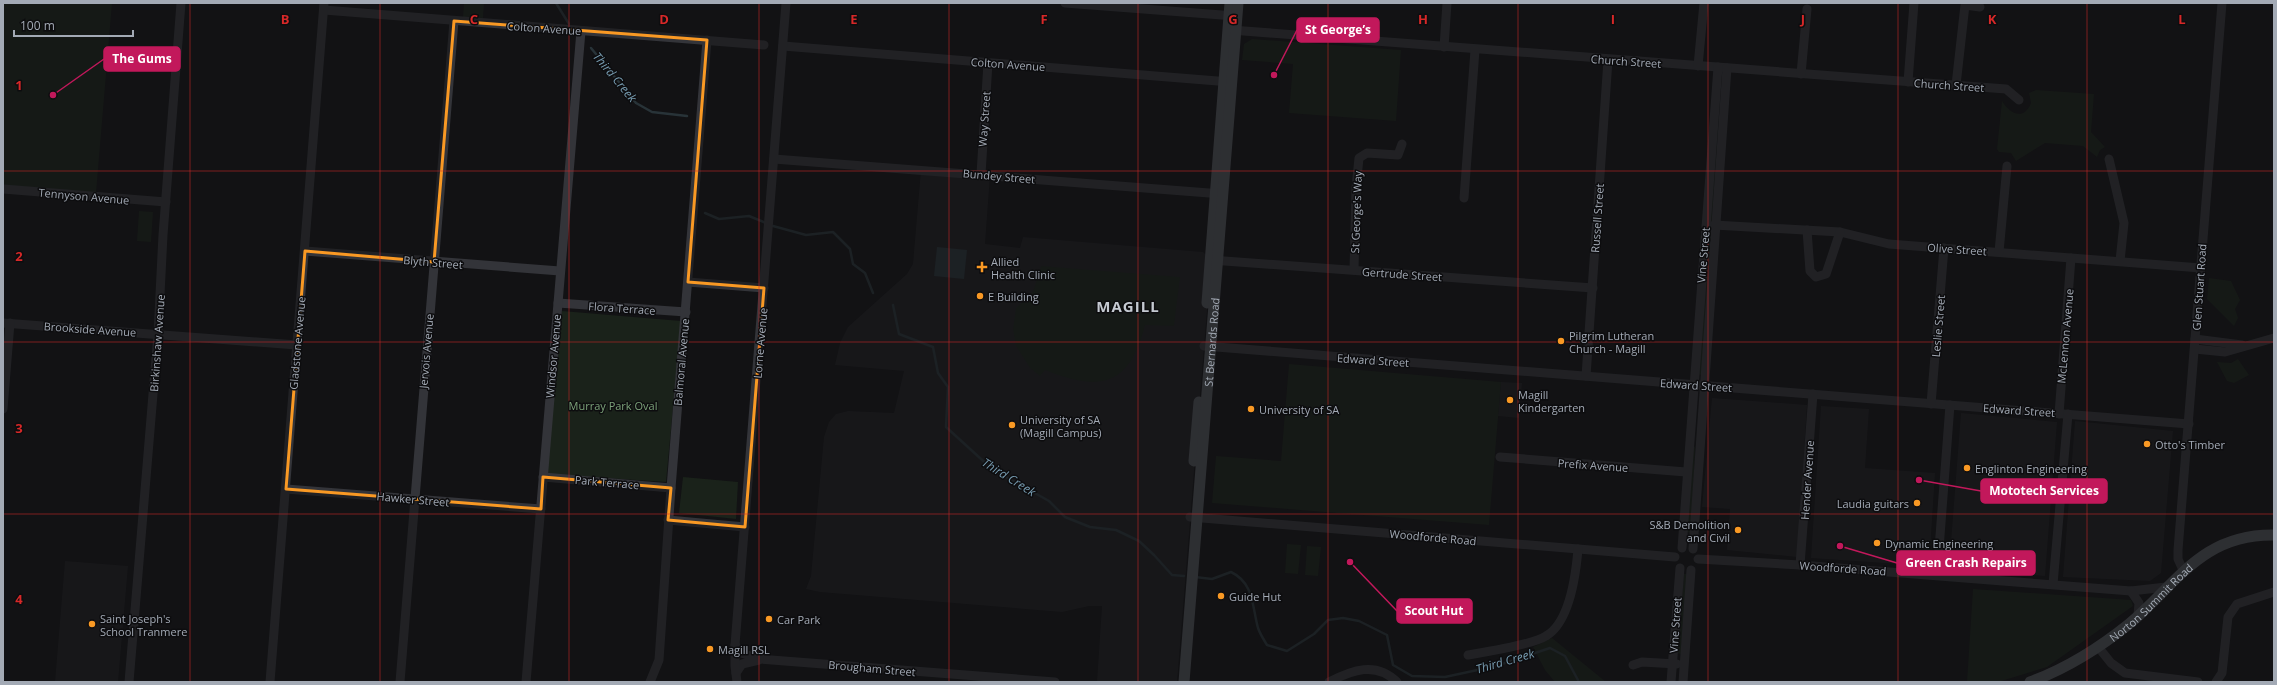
<svg xmlns="http://www.w3.org/2000/svg" width="2277" height="685" font-family="'Open Sans',sans-serif">
<rect width="100%" height="100%" fill="#121214"/>
<g fill="#1e1e21">
<path d="M921 170 990 175 985 244 1020 248 1023 237 1203 252 1211 260 1177 682H1097L1102 606H1089L1062 612 820 592 806 589 811 576 824 437 829 422 836 414 848 411 894 413 904 371 835 365 840 343 848 327 907 274 913 264Z"/>
<path d="M1501 382 1522 383 1519 418 1498 416Z"/>
<path d="M1712 398 1807 405 1797 557 1727 550 1730 509 1702 507Z"/>
<path d="M1821 406 1869 409 1865 468 1935 473 1929 566 1811 558Z"/>
<path d="M1961 413 2057 422 2045 576 1949 568Z"/>
<path d="M2075 421 2173 431 2161 573 2150 581 2063 577Z"/>
<path d="M65 561 128 566 118 682H55Z"/>
</g>
<g fill="#1a221a">
<path d="M3 3H112L96 193 3 186Z"/>
<path d="M464 3H484L483 18 463 17Z"/>
<path d="M1252 39 1401 50 1396 121 1289 113 1293 64 1242 60 1244 44Z"/>
<path d="M1721 81 1702 375 1697 374Z"/>
<path d="M2036 90 2094 94 2091 132 2105 147 2100 150 2097 157 2083 146 2045 143 2016 161 2011 153 1999 152 1997 149 2002 101C2010 114 2024 121 2031 103L2029 93Z"/>
<path d="M139 211 153 212 151 242 137 241Z"/>
<path d="M1041 266 1180 277 1174 326 1145 325C1130 387 1099 392 1045 370L1040 376 1030 368 1016 346 1013 329 1016 308 1033 292Z"/>
<path d="M2209 278 2231 281 2240 300 2235 309 2238 318 2234 326 2207 299Z"/>
<path d="M562 311 681 321 666 482 546 474Z"/>
<path d="M2238 359 2249 375 2234 383 2227 381 2217 362 2231 363Z"/>
<path d="M1289 364 1501 382 1489 525 1212 503 1216 456 1281 461Z"/>
<path d="M1692 447H1695L1692 533 1686 532Z"/>
<path d="M683 477 738 482 736 519 679 513Z"/>
<path d="M1287 544 1301 545 1298 574 1285 573Z"/>
<path d="M1307 546 1321 547 1318 576 1305 575Z"/>
<path d="M1684 574H1687L1681 654 1677 653Z"/>
<path d="M1973 589 2131 600 2133 606 2047 667 1998 682H1967Z"/>
<path d="M1552 638 1606 682H1555L1545 670 1533 647Z"/>
</g>
<path fill="#283338" d="M937 247 967 250 964 279 934 276Z"/>
<g fill="none" stroke-linecap="round" stroke-linejoin="round">
<g stroke="#283338" stroke-width="2.5">
<path d="M556 3 569 24"/>
<path d="M591 48 636 103 652 112 687 116"/>
<path d="M705 213 719 219 749 216 766 223"/>
<path d="M773 226 806 235 833 232 850 249 853 264 865 273 873 293"/>
<path d="M893 305 899 334 933 347 938 373 948 387 946 427 992 469 1049 501 1065 517 1090 527 1116 530 1139 541 1154 555 1172 575 1184 576"/>
<path d="M1195 577 1212 579 1231 572C1254 583 1252 606 1258 628 1260 634 1264 640 1267 645L1287 651 1314 634 1328 620 1343 618 1359 621 1387 635 1393 665 1412 676 1445 677 1496 666 1550 648 1565 656 1579 682"/>
</g>
<g stroke="#333439" stroke-width="9">
<path d="M1065 3 1235 16"/>
<path d="M324 10 764 45"/>
<path d="M1231 30 2006 89 2019 100"/>
<path d="M783 46 1230 82"/>
<path d="M1444 47 1447 3"/>
<path d="M1698 66 1704 3"/>
<path d="M1801 74 1807 9"/>
<path d="M1908 82 1914 3"/>
<path d="M1956 85 1965 5 1980 7"/>
<path d="M774 159 1222 194"/>
<path d="M2109 159 2124 223 2120 261"/>
<path d="M981 174 988 63"/>
<path d="M3 189 166 202"/>
<path d="M1464 198 1475 50"/>
<path d="M1714 225 1840 232 1889 244 2201 268"/>
<path d="M1807 230 1810 271 1816 277 1826 274 1840 232"/>
<path d="M305 251 560 271"/>
<path d="M1999 252 2007 166"/>
<path d="M1211 260 1593 288"/>
<path d="M1354 270 1356 188 1359 158 1367 153 1398 155 1402 144"/>
<path d="M688 282 764 288"/>
<path d="M558 303 686 312"/>
<path d="M3 323 297 345"/>
<path d="M2195 339 2242 345"/>
<path d="M1204 346 2189 424"/>
<path d="M2195 349 2225 352 2274 338"/>
<path d="M1586 376 1608 60"/>
<path d="M1931 404 1944 248"/>
<path d="M3 409 10 323"/>
<path d="M2059 414 2071 258"/>
<path d="M1500 457 1686 472"/>
<path d="M543 477 671 488"/>
<path d="M286 489 541 509"/>
<path d="M1190 517 1675 557"/>
<path d="M668 520 745 527"/>
<path d="M1682 548 1718 67"/>
<path d="M1693 549 1727 68"/>
<path d="M1698 559 1800 565 2131 591 2166 587"/>
<path d="M1800 565 1813 394"/>
<path d="M2183 570 2178 559V550L2222 3"/>
<path d="M1937 575 1950 405"/>
<path d="M2053 584 2068 414"/>
<path d="M2131 591 2139 603 2138 615"/>
<path d="M735 645 741 653 760 659 1055 682"/>
<path d="M2099 648 2111 663 2125 673 2198 682"/>
<path d="M1468 655C1486 652 1532 645 1546 636 1570 622 1576 573 1578 549"/>
<path d="M1633 665 1642 662 1677 664"/>
<path d="M736 673 742 664 759 660"/>
<path d="M129 682 158 334 163 235 181 3"/>
<path d="M270 682 324 3"/>
<path d="M400 682 454 21"/>
<path d="M526 682 581 31"/>
<path d="M650 682 659 660 671 488 707 40"/>
<path d="M737 682 735 666V645L786 3"/>
<path d="M1329 682C1352 670 1376 661 1397 682"/>
<path d="M1671 682 1680 568"/>
<path d="M1683 682 1691 570"/>
<path d="M2216 682 2222 673 2228 617 2237 604 2274 592"/>
</g>
<g stroke="#4f5258" stroke-width="11">
<path d="M1207 303 1230 3"/>
<path d="M1194 461 1199 402"/>
<path id="s1" d="M1184 682 1238 3"/>
<path id="s2" d="M2030 682C2068 668 2098 649 2129 624 2177 584 2201 534 2274 535"/>
</g>
</g>
<path d="M0 0H2277V685H0ZM454 21 707 40 688 282 764 288 745 527 668 520 671 488 543 477 541 509 286 489 305 251 434 262Z" fill="#121214" fill-opacity=".55" fill-rule="evenodd"/>
<path fill="none" stroke="#f99924" stroke-width="3" stroke-linejoin="round" d="M454 21 707 40 688 282 764 288 745 527 668 520 671 488 543 477 541 509 286 489 305 251 434 262Z"/>
<path fill="none" stroke="#d62828" stroke-width="1" stroke-opacity="0.55" d="M190 3V682M380 3V682M569 3V682M759 3V682M949 3V682M1138 3V682M1328 3V682M1518 3V682M1708 3V682M1898 3V682M2087 3V682M3 171H2274M3 342H2274M3 514H2274"/>
<g fill="#f99924" stroke="#0d0d0f" stroke-width="1.5">
<path d="M980 261h4v4h4v4h-4v4h-4v-4h-4v-4h4z"/>
<circle cx="980" cy="296" r="4"/>
<circle cx="1561" cy="341" r="4"/>
<circle cx="1510" cy="400" r="4"/>
<circle cx="1251" cy="409" r="4"/>
<circle cx="1012" cy="425" r="4"/>
<circle cx="2147" cy="444" r="4"/>
<circle cx="1967" cy="468" r="4"/>
<circle cx="1917" cy="503" r="4"/>
<circle cx="1738" cy="530" r="4"/>
<circle cx="1877" cy="543" r="4"/>
<circle cx="1221" cy="596" r="4"/>
<circle cx="769" cy="619" r="4"/>
<circle cx="92" cy="624" r="4"/>
<circle cx="710" cy="649" r="4"/>
</g>
<g text-anchor="middle" dominant-baseline="central" stroke-width="3" stroke-linejoin="round" paint-order="stroke">
<g font-size="11" fill="#a3aab5" stroke="#0d0d0f">
<text transform="translate(544 28) rotate(4)">Colton Avenue</text>
<text transform="translate(1626 61) rotate(4)">Church Street</text>
<text transform="translate(1008 64) rotate(4)">Colton Avenue</text>
<text transform="translate(1949 85) rotate(4)">Church Street</text>
<text transform="translate(984 119) rotate(-86)">Way Street</text>
<text transform="translate(999 176) rotate(5)">Bundey Street</text>
<text transform="translate(84 196) rotate(5)">Tennyson Avenue</text>
<text transform="translate(1356 212) rotate(-88)">St George's Way</text>
<text transform="translate(1597 218) rotate(-86)">Russell Street</text>
<text transform="translate(1957 249) rotate(4)">Olive Street</text>
<text transform="translate(1703 255) rotate(-85)">Vine Street</text>
<text transform="translate(433 262) rotate(5)">Blyth Street</text>
<text transform="translate(1402 274) rotate(4)">Gertrude Street</text>
<text transform="translate(2199 287) rotate(-86)">Glen Stuart Road</text>
<text transform="translate(622 308) rotate(4)">Flora Terrace</text>
<text transform="translate(1938 326) rotate(-85)">Leslie Street</text>
<text transform="translate(90 329) rotate(4)">Brookside Avenue</text>
<text transform="translate(2065 336) rotate(-85)">McLennon Avenue</text>
<text transform="translate(157 343) rotate(-86)">Birkinshaw Avenue</text>
<text transform="translate(297 343) rotate(-85)">Gladstone Avenue</text>
<text transform="translate(760 343) rotate(-85)">Lorne Avenue</text>
<text stroke="none"><textPath href="#s1" startOffset="341">St Bernards Road</textPath></text>
<text transform="translate(426 351) rotate(-85)">Jervois Avenue</text>
<text transform="translate(553 356) rotate(-85)">Windsor Avenue</text>
<text transform="translate(1373 360) rotate(4)">Edward Street</text>
<text transform="translate(681 362) rotate(-85)">Balmoral Avenue</text>
<text transform="translate(1696 385) rotate(4)">Edward Street</text>
<text transform="translate(2019 410) rotate(4)">Edward Street</text>
<text transform="translate(1593 465) rotate(4)">Prefix Avenue</text>
<text transform="translate(1807 480) rotate(-86)">Hender Avenue</text>
<text transform="translate(607 482) rotate(5)">Park Terrace</text>
<text transform="translate(413 499) rotate(5)">Hawker Street</text>
<text transform="translate(1433 537) rotate(5)">Woodforde Road</text>
<text transform="translate(1843 568) rotate(4)">Woodforde Road</text>
<text stroke="none"><textPath href="#s2" startOffset="146">Norton Summit Road</textPath></text>
<text transform="translate(1675 625) rotate(-86)">Vine Street</text>
<text transform="translate(872 668) rotate(5)">Brougham Street</text>
</g>
<g font-size="11" fill="#a3aab5" stroke="#0d0d0f" text-anchor="start">
<text x="991" y="261">Allied<tspan x="991" dy="13">Health Clinic</tspan></text>
<text x="988" y="296">E Building</text>
<text x="1569" y="335">Pilgrim Lutheran<tspan x="1569" dy="13">Church - Magill</tspan></text>
<text x="1518" y="394">Magill<tspan x="1518" dy="13">Kindergarten</tspan></text>
<text x="1259" y="409">University of SA</text>
<text x="1020" y="419">University of SA<tspan x="1020" dy="13">(Magill Campus)</tspan></text>
<text x="2155" y="444">Otto's Timber</text>
<text x="1975" y="468">Englinton Engineering</text>
<text x="1909" y="503" text-anchor="end">Laudia guitars</text>
<text x="1730" y="524" text-anchor="end">S&amp;B Demolition<tspan x="1730" dy="13">and Civil</tspan></text>
<text x="1885" y="543">Dynamic Engineering</text>
<text x="1229" y="596">Guide Hut</text>
<text x="100" y="618">Saint Joseph's<tspan x="100" dy="13">School Tranmere</tspan></text>
<text x="777" y="619">Car Park</text>
<text x="718" y="649">Magill RSL</text>
</g>
<g font-size="11" fill="#7ba179" stroke="#0d0d0f">
<text x="613" y="405">Murray Park Oval</text>
</g>
<g font-size="12" font-style="italic" fill="#789db2" stroke="#0d0d0f">
<text transform="translate(615 77) rotate(50)">Third Creek</text>
<text transform="translate(1009 477) rotate(32)">Third Creek</text>
<text transform="translate(1505 661) rotate(-16)">Third Creek</text>
</g>
<g font-size="15" font-weight="bold" letter-spacing="1" fill="#c4c9d1" stroke="#0d0d0f">
<text x="1128" y="306">MAGILL</text>
</g>
</g>
<g font-size="13" text-anchor="middle" font-weight="bold" fill="#d62828" stroke="#0d0d0f" stroke-width="3" stroke-linejoin="round" paint-order="stroke">
<text x="285" y="24">B</text>
<text x="474" y="24">C</text>
<text x="664" y="24">D</text>
<text x="854" y="24">E</text>
<text x="1044" y="24">F</text>
<text x="1233" y="24">G</text>
<text x="1423" y="24">H</text>
<text x="1613" y="24">I</text>
<text x="1803" y="24">J</text>
<text x="1992" y="24">K</text>
<text x="2182" y="24">L</text>
<text x="19" y="90">1</text>
<text x="19" y="261">2</text>
<text x="19" y="433">3</text>
<text x="19" y="604">4</text>
</g>
<path fill="none" stroke="#c2185b" stroke-width="1.5" d="M1274 75L1297 30M53 95L104 59M1919 480L1981 491M1840 546L1897 563M1350 562L1397 611"/>
<g fill="#c2185b" stroke="#0d0d0f" stroke-width="1.5">
<circle cx="1274" cy="75" r="4"/>
<circle cx="53" cy="95" r="4"/>
<circle cx="1919" cy="480" r="4"/>
<circle cx="1840" cy="546" r="4"/>
<circle cx="1350" cy="562" r="4"/>
</g>
<g fill="#c2185b" stroke="#c2185b" stroke-width="1.5">
<rect x="1297" y="18" width="82" height="24" rx="4"/>
<rect x="104" y="47" width="76" height="24" rx="4"/>
<rect x="1981" y="479" width="126" height="24" rx="4"/>
<rect x="1897" y="551" width="138" height="24" rx="4"/>
<rect x="1397" y="599" width="75" height="24" rx="4"/>
</g>
<g font-size="12" text-anchor="middle" font-weight="bold" fill="#fff">
<text x="1338" y="34">St George’s</text>
<text x="142" y="63">The Gums</text>
<text x="2044" y="495">Mototech Services</text>
<text x="1966" y="567">Green Crash Repairs</text>
<text x="1434" y="615">Scout Hut</text>
</g>
<rect width="2277" height="685" fill="none" stroke="#a3aab5" stroke-width="8"/>
<path d="M14 30v6h119v-6" fill="none" stroke="#a3aab5" stroke-width="2"/>
<text x="20" y="30" font-size="12" fill="#a3aab5" stroke="#0d0d0f" stroke-width="3" paint-order="stroke">100 m</text>
</svg>
